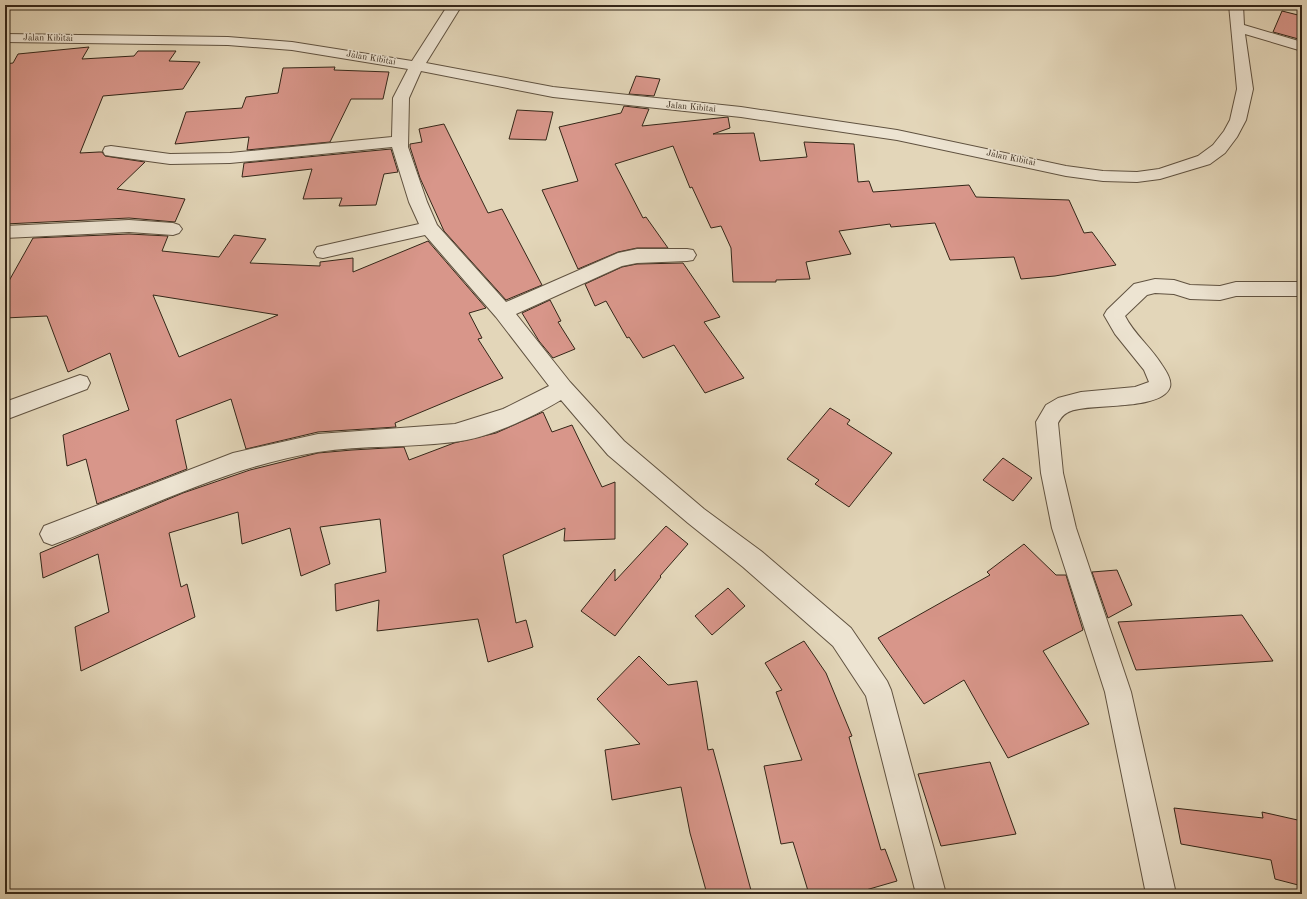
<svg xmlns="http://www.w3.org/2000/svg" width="1307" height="899" font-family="'Old Standard TT',serif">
<rect width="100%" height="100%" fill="#e3d6b9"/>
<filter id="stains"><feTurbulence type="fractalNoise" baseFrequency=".005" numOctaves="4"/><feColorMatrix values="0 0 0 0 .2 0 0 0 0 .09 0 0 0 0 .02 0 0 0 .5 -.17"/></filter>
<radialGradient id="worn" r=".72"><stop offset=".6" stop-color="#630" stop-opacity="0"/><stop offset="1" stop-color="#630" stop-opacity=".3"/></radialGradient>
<g fill="#d8968a" stroke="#342618" fill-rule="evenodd">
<path d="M1282 11 1302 16V40L1273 32Z"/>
<path d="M89 47 82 59 134 56 138 51H176L169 61 200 62 183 89 103 96 80 153 99 152H102L105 156 145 162 117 189 185 199 175 222 129 218 5 224V64L13 63 18 54Z"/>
<path d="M335 67 334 70 389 72 383 99H351L330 142 247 150 249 137 175 144 186 112 242 108 246 97 278 93 283 68Z"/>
<path d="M636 76 660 79 654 96 629 94Z"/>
<path d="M624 106 649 109 642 126 728 117 730 128 713 134 754 133 760 161 807 157 804 142 854 144 858 182 869 181 873 192 969 185 976 197 1069 200 1084 233 1092 232 1116 265 1055 276 1021 279 1014 257 950 260 935 223 891 227 890 224 839 231 851 254 806 262 810 279 776 280V282H733L731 248 721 226 711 228 692 187 690 188 673 146 615 164 643 218 646 217 668 248H637L618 252 578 269 542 190 578 181 559 127 621 113Z"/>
<path d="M517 110 553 112 546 140 509 139Z"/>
<path d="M444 124 488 213 502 209 542 285 506 300 444 231 420 178 410 147V144L422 142 419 129Z"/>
<path d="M391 149 398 172 384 174 376 205 339 206 342 198 303 199 312 169 242 177 244 163Z"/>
<path d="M129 234 168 236 162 251 219 257 234 235 266 239 250 263 320 266V262L353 258V272L428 241 486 308 469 313 482 338 478 339 503 378 395 423 396 427 318 432 246 449 231 399 176 420 187 469 97 504 86 459 67 466 63 435 129 410 110 353 68 372 47 316 5 318V288L33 238ZM153 295 278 315 179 357Z"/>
<path d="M683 263 720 317 704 322 744 378 705 393 674 345 643 358 629 337 627 338 606 301 595 306 585 284 622 267 637 264Z"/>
<path d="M550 300 561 321 558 322 575 349 553 358 539 341 522 313Z"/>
<path d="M830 408 850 420 847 424 892 453 849 507 815 484 819 480 787 459Z"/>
<path d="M543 412 552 432 572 425 602 487 615 482V539L564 541 565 528 503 555 516 623 526 620 533 647 488 662 478 619 377 631 379 600 336 611 335 584 386 572 380 519 320 527 330 564 301 576 290 528 242 544 238 512 169 533 181 587 187 584 195 617 81 671 75 627 109 612 98 554 43 578 40 553 183 493 250 470 318 453 352 450 404 447 409 460 454 443 496 433Z"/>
<path d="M1003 458 1032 478 1013 501 983 480Z"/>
<path d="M666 526 688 544 660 576 661 577 615 636 581 611 615 569V581Z"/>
<path d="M1024 544 1056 575H1066L1083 630 1043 651 1089 724 1008 758 964 680 924 704 878 638 990 575 987 572Z"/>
<path d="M1117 570 1132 605 1108 618 1092 572Z"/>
<path d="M728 588 745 606 712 635 695 616Z"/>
<path d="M1242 615 1273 661 1136 670 1118 622Z"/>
<path d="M804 641 826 673 852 736 849 737 881 850 885 849 897 881 852 894H809L793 842 781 844 764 766 802 760 776 692 782 690 765 663Z"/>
<path d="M639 656 668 685 697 681 708 750 713 749 752 894H707L690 833 681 787 612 800 605 750 640 744 597 699Z"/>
<path d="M990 762 1016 834 941 846 918 774Z"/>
<path d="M1174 808 1263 818 1262 812 1302 821V886L1275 879 1271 860 1181 844Z"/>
</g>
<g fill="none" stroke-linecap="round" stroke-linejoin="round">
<defs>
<g id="minor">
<path d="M448 5H462L426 63 553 87 741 107 897 130 1066 166 1103 171 1137 172 1159 169 1198 156 1213 145 1224 131 1230 120 1237 89 1229 5H1243L1244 25 1302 42V51L1245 34 1253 89 1246 120 1237 137 1225 153 1210 164 1160 179 1137 182 1103 181 1066 176 897 140 741 117 553 97 421 71 409 98 408 147 427 202 437 225 506 302 618 253 637 249H687L693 250 696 255 693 260 687 261 637 263 622 266 516 314 570 382 624 441 704 509 761 551 851 628 887 681 891 690 946 894H916L866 696 833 646 743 567 688 523 608 455 561 400C531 418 489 438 454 442 409 448 363 445 318 452 225 467 139 512 52 545L44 542 40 534 44 526 233 453 318 434 455 424 503 409 549 386 496 317 425 235 323 258 317 257 314 252 317 247 419 224 409 202 392 147 230 163 170 164 111 156 105 155 103 151 105 147 111 146 170 154 230 153 392 137 393 98 408 69 292 50 228 45 5 42V34L228 37 292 42 412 61Z"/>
<path d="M129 220 173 223 179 225 182 229 179 233 173 235 129 232 5 238V226Z"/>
<path d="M1155 279 1174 280 1190 285 1220 286 1236 282H1302V296H1236L1220 300 1190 299 1174 294 1155 293 1147 295 1125 316C1134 334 1151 347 1162 365 1166 371 1172 380 1170 387 1162 411 1092 403 1071 411 1065 413 1061 417 1058 423L1063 473 1076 528 1131 692 1176 894H1146L1105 692 1052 528 1041 473 1036 422 1046 405 1058 398 1081 392 1135 387 1149 382 1144 370 1115 334 1104 315 1107 310 1134 284Z"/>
<path d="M80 375 87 377 90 383 87 389 5 420V402Z"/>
</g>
</defs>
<use href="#minor" stroke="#605240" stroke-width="2"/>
<use href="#minor" fill="#ede4d2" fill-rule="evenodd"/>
</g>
<g text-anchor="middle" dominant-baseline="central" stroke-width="3" stroke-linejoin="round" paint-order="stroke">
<g font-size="9" fill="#342618" stroke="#ede4d2">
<text transform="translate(48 38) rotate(1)">Jalan Kibitai</text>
<text transform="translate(371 58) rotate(10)">Jalan Kibitai</text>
<text transform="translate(691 107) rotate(5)">Jalan Kibitai</text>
<text transform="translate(1011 158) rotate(12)">Jalan Kibitai</text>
</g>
</g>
<rect width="1307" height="899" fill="none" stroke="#e3d6b9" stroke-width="20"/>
<rect x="6" y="6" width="1295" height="887" fill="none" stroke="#342618" stroke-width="2"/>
<rect x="10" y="10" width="1287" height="879" fill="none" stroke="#342618"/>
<rect width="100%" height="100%" filter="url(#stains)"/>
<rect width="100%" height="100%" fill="url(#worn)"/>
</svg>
